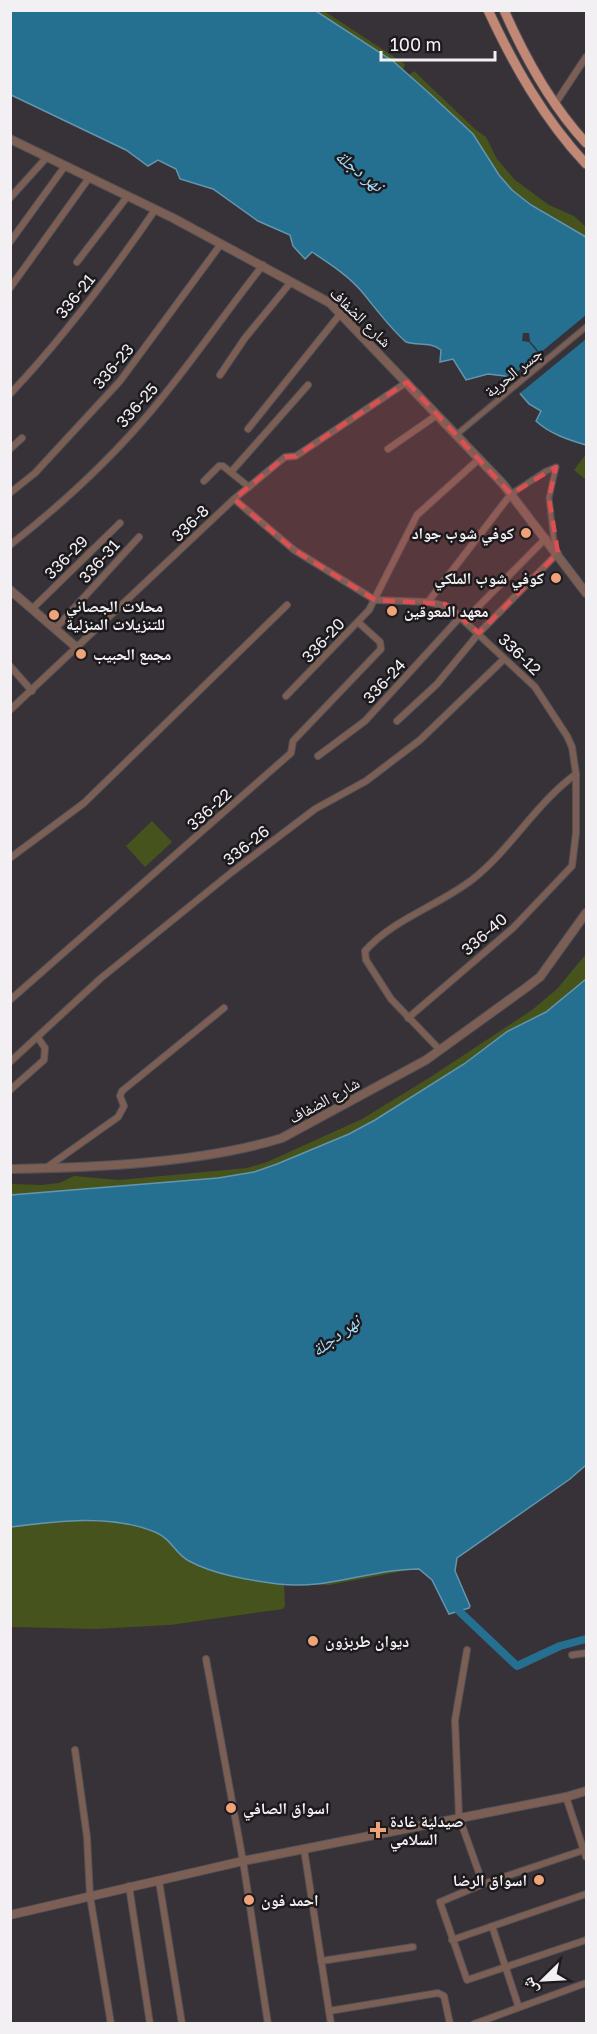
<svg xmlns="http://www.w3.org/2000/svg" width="597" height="2034" font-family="'Golos Text','Noto Naskh Arabic',sans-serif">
<rect width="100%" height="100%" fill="#363237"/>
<g fill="#46531c">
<path d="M296 11H324L405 64 403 70 409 75 414 71 475 129 486 137 497 159 515 180 549 205 574 216 586 227V248L556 227Z"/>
<path d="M586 454V480L574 470Z"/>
<path d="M152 821 172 842 145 867 126 846Z"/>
<path d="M586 954V990L495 1053 286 1173 11 1202V1184L41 1185 59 1183 74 1176 119 1180 247 1168 267 1162 362 1119 429 1078 532 1010 557 989Z"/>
<path d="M129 1519 264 1581 283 1584 414 1565 425 1569 432 1580 422 1570 414 1569 329 1585 284 1584 285 1606 283 1609 170 1625 95 1629 11 1627 10 1523Z"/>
</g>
<g fill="#256f91" stroke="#6396ae" stroke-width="1.5">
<path d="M10 11H316L393 61 429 93 473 134 499 175 512 190 531 205 586 237V445C569 440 550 434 536 421L541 411 529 404 505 376 488 374 466 380 453 359 440 362 441 350C429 341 419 346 406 342 389 327 377 310 363 293 349 276 330 264 312 252L305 259 293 246 290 235 258 221 213 189 180 179 176 169 158 160 148 166 126 150 11 95Z"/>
<path d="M586 979V1465L570 1479 457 1558 455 1571 470 1606 469 1608 449 1614 432 1580 419 1569C370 1569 329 1590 278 1584 249 1580 215 1575 189 1561 175 1554 172 1539 155 1532 111 1514 57 1521 11 1527V1195L218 1178 254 1172 277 1164 349 1134 375 1120 464 1064 508 1031 546 1012Z"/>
</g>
<path fill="#363237" d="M586 315V339L519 394 513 390 506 381 539 354 529 342 522 341 523 333H529L530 341 540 353Z"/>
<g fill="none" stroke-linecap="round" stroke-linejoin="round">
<path stroke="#256f91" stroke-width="8" d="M454 1603 460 1612 517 1666 560 1646 586 1639"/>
<defs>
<g id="pedestrian">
<path d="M456 435 586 327"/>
<path d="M511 494 546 471 556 467"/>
<path d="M555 549 549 498 556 467"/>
</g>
<g id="minor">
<path d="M555 104 586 57"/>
<path d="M10 198 47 157"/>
<path d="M10 242 65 166"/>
<path d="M77 262 127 197"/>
<path d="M10 288 89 178"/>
<path d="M220 375 245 338 291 282"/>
<path d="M10 394C64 337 111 274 155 210"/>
<path d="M248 429 341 313"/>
<path d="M10 449 22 438"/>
<path d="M388 449 437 415"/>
<path d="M231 472 308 385"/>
<path d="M204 481 219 466H223L249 487"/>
<path d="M10 493 35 473 120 381 221 244"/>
<path d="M234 499 294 550 375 600 428 602 449 607 535 687 567 736 572 747 576 774V833L572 866 513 928 408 1018"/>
<path d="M10 545C70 498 126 445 172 385 203 346 232 304 263 265"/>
<path d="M428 602 511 494"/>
<path d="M32 609 120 523"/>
<path d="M465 620 546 538"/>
<path d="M55 629 139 537"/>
<path d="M10 666 32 691"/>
<path d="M286 696 369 610 417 515 479 459"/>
<path d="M10 710 234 499 285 457 296 456 407 382"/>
<path d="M397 721 437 684 479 633 558 553"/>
<path d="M318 756 365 721 461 616"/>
<path d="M10 858 84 803 287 605"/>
<path d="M10 1000 291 753 293 741 381 649 380 642 358 622"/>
<path d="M440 1050 391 999 366 960 365 951C393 919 440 905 473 879 511 849 536 803 576 774"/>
<path d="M10 1062 101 978 232 872 315 809 366 781 420 740 504 659"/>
<path d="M10 1090 44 1060 45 1048 38 1038"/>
<path d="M46 1168 118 1117 124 1106 120 1096 122 1091 224 1008"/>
<path d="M467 1650 455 1720 459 1817 483 1884"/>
<path d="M572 1655 586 1653"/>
<path d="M206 1659 243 1861 268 2024"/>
<path d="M75 1750 87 1837 90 1896 111 2024"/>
<path d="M566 1797 586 1857"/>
<path d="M304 1849 331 2024"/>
<path d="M584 1850 483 1884 440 1902 467 1980 586 1940"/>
<path d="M159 1881 182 2024"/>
<path d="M129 1886 150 2024"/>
<path d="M492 1926 518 2005"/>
<path d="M452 1940 586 1894"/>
<path d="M321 1961 413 1947"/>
<path d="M329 2011 438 1993 444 1996 450 2024"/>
<path d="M474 2024 586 1983"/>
</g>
<g id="tertiary">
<path d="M10 139 173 218 330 303 503 484 586 593"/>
<path d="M10 590 76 647"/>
<path d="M10 1169C94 1168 203 1163 282 1138L426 1060 527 987 540 977 586 913"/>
<path d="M10 1915 243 1861 566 1797 586 1791"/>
</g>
<g id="primary">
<path d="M488 10C514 66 544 119 586 164"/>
<path d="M504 10C525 58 551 105 586 143"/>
</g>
</defs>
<use href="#pedestrian" stroke="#545055" stroke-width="7"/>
<use href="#minor" stroke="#545055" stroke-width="8"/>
<use href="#tertiary" stroke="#545055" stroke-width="10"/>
<use href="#primary" stroke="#545055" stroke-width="11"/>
<use href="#pedestrian" stroke="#7b5f55" stroke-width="4.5"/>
<use href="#minor" stroke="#7b5f55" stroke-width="6"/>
<use href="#tertiary" stroke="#7b5f55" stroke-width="8"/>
<use href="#primary" stroke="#c08875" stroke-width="9"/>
</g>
<path fill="#dc5051" fill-opacity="0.2" stroke="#dc5051" stroke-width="4.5" stroke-dasharray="12 8" stroke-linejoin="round" d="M407 382 511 494 556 467 549 498 558 553 479 633 445 604 375 600 294 550 234 499 285 457 296 456Z"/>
<g fill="#efa378" stroke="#1d1a1d" stroke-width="2">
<circle cx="526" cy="533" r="6"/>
<circle cx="556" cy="578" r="6"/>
<circle cx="392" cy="611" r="6"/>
<circle cx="54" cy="615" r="6"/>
<circle cx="81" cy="654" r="6"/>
<circle cx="313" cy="1641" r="6"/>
<circle cx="231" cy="1808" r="6"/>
<path d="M375 1821h6v6h6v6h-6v6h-6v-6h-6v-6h6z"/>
<circle cx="539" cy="1880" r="6"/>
<circle cx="249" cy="1900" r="6"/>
</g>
<g text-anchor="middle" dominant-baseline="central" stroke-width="5" stroke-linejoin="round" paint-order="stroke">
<g font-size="16" fill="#f3f0f3" stroke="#1d1a1d">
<text transform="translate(75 296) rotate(-51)">336-21</text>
<text transform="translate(361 317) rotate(44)">شارع الضفاف</text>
<text transform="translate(113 366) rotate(-50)">336-23</text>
<text transform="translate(513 372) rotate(-39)">جسر الحرية</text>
<text transform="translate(137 405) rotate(-48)">336-25</text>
<text transform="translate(190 523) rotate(-44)">336-8</text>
<text transform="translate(66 557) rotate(-45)">336-29</text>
<text transform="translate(99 561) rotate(-48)">336-31</text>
<text transform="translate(323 640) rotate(-47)">336-20</text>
<text transform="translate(520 654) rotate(44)">336-12</text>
<text transform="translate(384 681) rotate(-47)">336-24</text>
<text transform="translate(209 809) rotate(-42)">336-22</text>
<text transform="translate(246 845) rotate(-38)">336-26</text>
<text transform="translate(484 934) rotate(-41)">336-40</text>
<text transform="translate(324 1100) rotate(-29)">شارع الضفاف</text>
</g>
<g font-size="16" font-weight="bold" fill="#f3f0f3" stroke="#1d1a1d" text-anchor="start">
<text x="514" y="533" text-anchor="end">كوفي شوب جواد</text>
<text x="544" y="578" text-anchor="end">كوفي شوب الملكي</text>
<text x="66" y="606">محلات الجصاني<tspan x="66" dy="18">للتنزيلات المنزلية</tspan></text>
<text x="404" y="611">معهد المعوقين</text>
<text x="93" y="654">مجمع الحبيب</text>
<text x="325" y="1641">ديوان طربزون</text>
<text x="243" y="1808">اسواق الصافي</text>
<text x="390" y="1821">صيدلية غادة<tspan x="390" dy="18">السلامي</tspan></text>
<text x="527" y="1880" text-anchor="end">اسواق الرضا</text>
<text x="261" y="1900">احمد فون</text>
</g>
<g font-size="18" font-style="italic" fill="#a4dcfa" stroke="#1d1a1d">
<text transform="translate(360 170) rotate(38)">نهر دجلة</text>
<text transform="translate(335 1335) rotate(-37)">نهر دجلة</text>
</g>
</g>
<rect width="597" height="2034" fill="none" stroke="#f3f0f3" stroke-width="24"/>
<g transform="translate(543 1980) rotate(246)" stroke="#1d1a1d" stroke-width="4.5" paint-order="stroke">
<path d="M0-4.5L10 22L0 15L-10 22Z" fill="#f3f0f3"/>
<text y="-9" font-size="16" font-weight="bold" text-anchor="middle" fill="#f3f0f3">ش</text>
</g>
<path d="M381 51v9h114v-9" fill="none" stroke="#f3f0f3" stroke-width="3"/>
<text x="390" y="51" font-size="18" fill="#f3f0f3" stroke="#1d1a1d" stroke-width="4.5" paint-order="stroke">100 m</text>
</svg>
